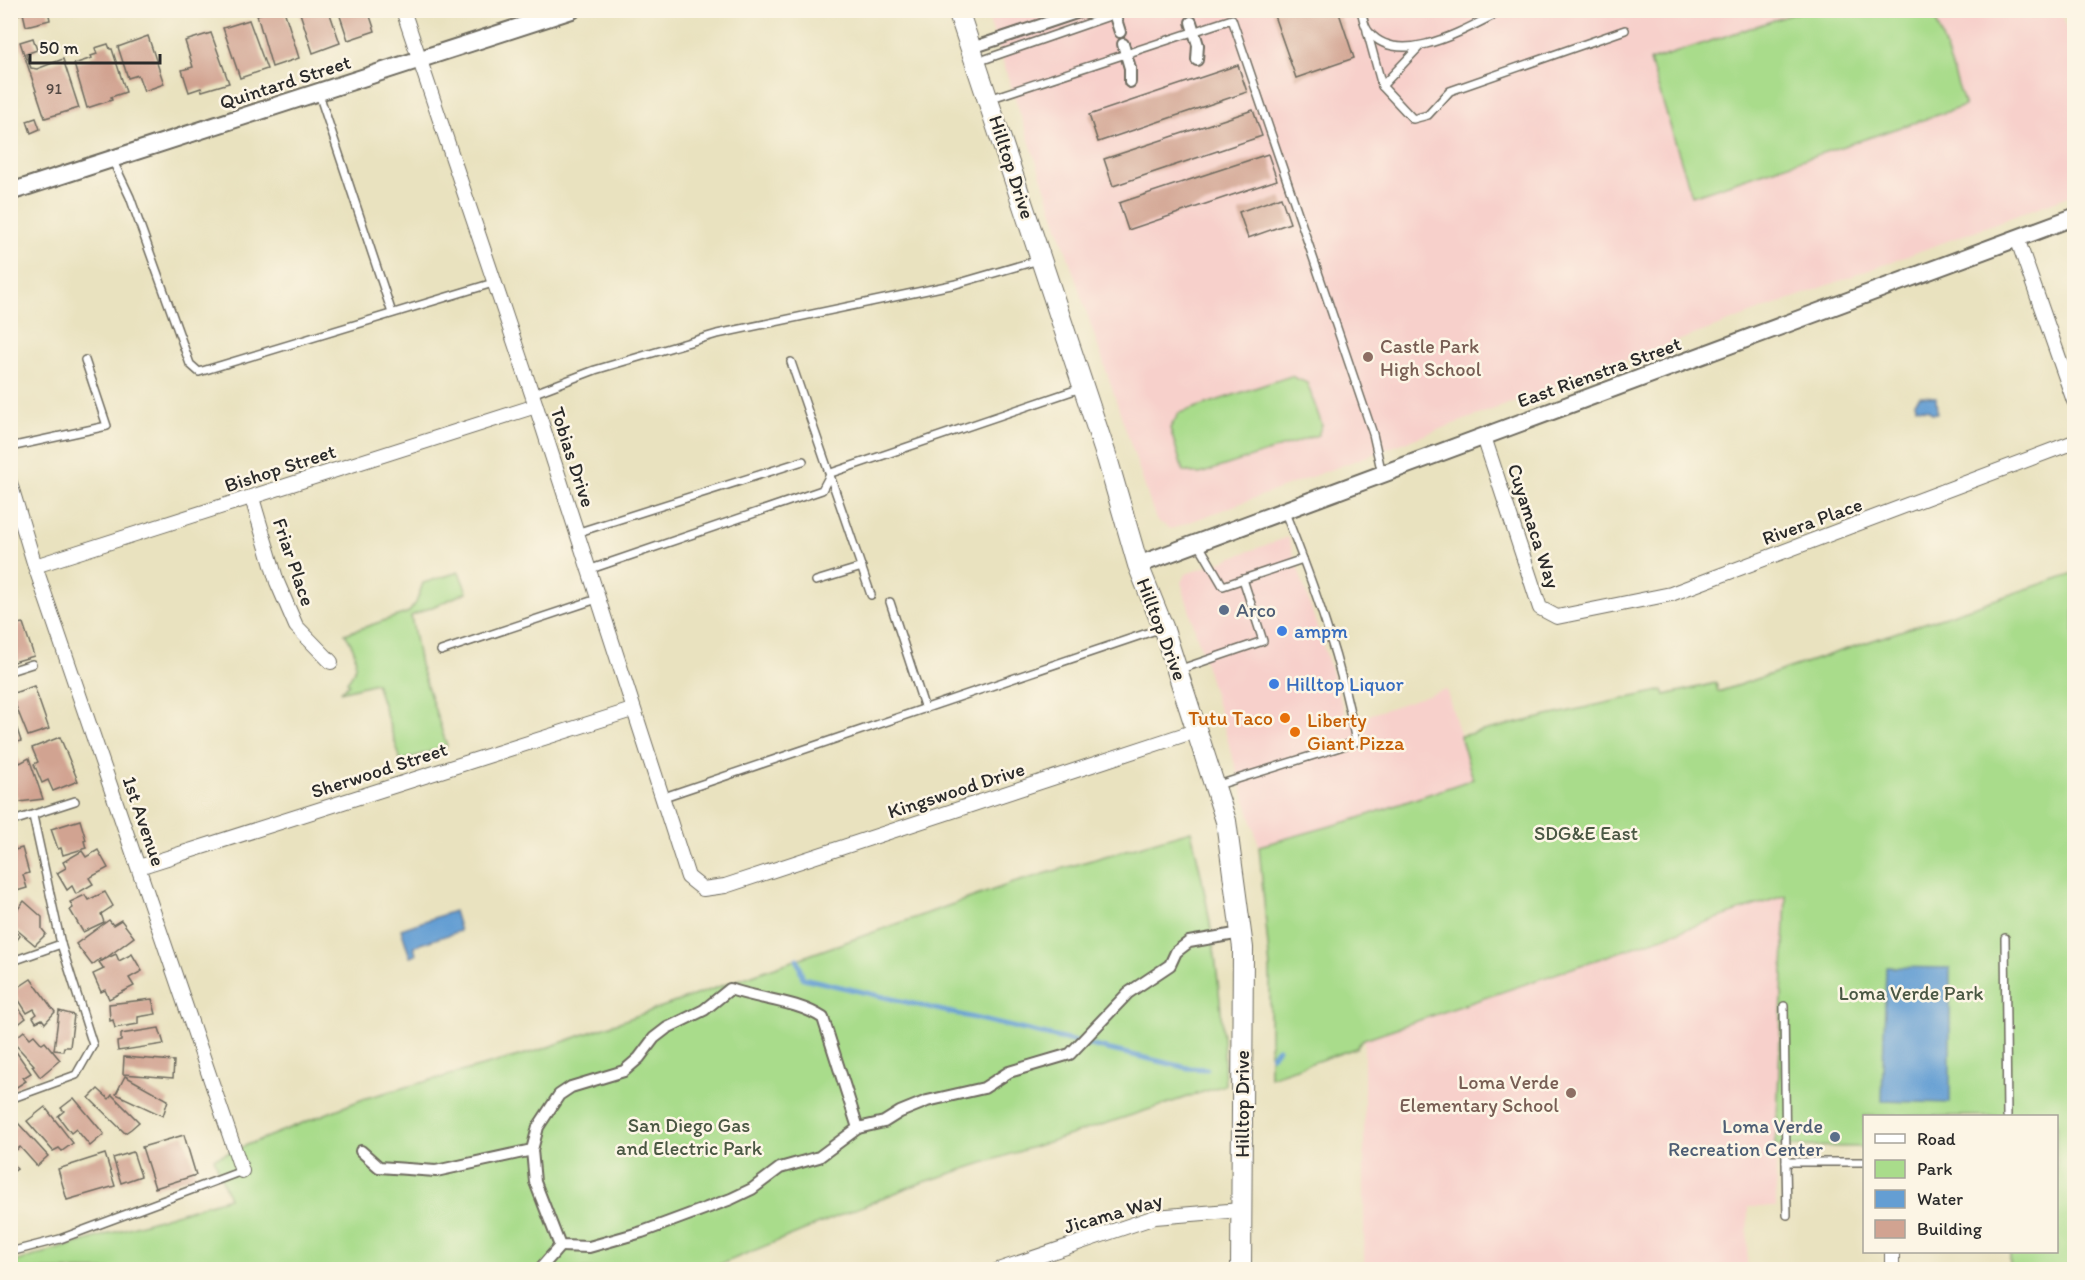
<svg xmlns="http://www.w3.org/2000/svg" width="2085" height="1280" font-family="Itim,sans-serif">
<rect width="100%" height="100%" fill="#fcf5e5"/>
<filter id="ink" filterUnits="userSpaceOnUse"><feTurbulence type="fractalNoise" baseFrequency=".0167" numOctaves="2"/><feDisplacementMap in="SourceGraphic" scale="12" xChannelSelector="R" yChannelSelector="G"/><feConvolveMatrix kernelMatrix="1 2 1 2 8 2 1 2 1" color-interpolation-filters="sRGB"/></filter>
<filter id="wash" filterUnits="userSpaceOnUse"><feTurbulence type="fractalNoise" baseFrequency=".008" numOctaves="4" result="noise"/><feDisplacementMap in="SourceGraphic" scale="24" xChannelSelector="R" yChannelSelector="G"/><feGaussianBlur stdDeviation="1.35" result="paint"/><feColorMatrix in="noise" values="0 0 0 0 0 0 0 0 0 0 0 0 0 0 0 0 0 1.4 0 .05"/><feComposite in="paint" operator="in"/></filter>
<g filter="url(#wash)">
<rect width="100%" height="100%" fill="#e9e2bf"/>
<g fill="#f7d0cb">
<path d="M986 11H2061L2074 50V194L1171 529 1156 520Z"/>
<path d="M1288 537 1348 722 1446 689 1474 779 1356 819 1259 846 1181 582 1186 574Z"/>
<path d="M1786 895 1776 1146V1207H1748L1747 1269H1364V1039Z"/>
</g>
<g fill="#a9dc8b" stroke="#6a845b" stroke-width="1.5">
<path d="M1802 11H1933L1965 106 1692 196 1650 61Z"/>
<path d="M1291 376 1307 383 1322 425 1318 435 1200 474 1183 471 1170 428 1179 413Z"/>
<path d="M459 572 467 592 411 616 420 665 447 746 401 761 376 683 340 692 349 684 347 682C361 666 356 649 345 634L409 612 416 603 423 583Z"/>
<path d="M2074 573V1269H2010V1252H2056V1116H1864V1147L1776 1146 1786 895 1364 1039 1356 1048 1270 1077V969L1259 846 1356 819 1473 779 1460 736 1663 690 1665 695 1716 683 1718 692Z"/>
<path d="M1191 831C1212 915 1223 998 1225 1085L912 1186 709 1269 11 1270V1263L229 1198 214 1158 366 1098 537 1051 1013 883Z"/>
</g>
<g fill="#649ed3" stroke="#48647f" stroke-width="1.5">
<path d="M1920 396 1936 397 1937 413 1933 414 1927 409 1916 407 1915 402Z"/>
<path d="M454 911 460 931 414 946 416 955 410 957 401 929Z"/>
<path d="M1886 967 1950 968V1103L1882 1101Z"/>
</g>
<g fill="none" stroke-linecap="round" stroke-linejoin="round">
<g stroke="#649ed3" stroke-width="5">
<path d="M797 959 803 978 1188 1068 1207 1069"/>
<path d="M1272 1055 1278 1049"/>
</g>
</g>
<g id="blocks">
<g fill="#d1a391">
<path d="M14 10H48L50 20 26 26 23 13 15 15Z"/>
<path d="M270 10H284L299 58 272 67 257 15Z"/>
<path d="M299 10 329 11 340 43 313 53Z"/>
<path d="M338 10H368L375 31 348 40Z"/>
<path d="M1272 10H1338L1354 58 1296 78Z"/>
<path d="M249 20 267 69 240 78 223 28Z"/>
<path d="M211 33 229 83 202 91 201 88 189 92 182 70 193 67 185 41Z"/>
<path d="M148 36 164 84 144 91 138 75 128 78 118 47Z"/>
<path d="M33 38 37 50 26 54 31 68 37 69 63 59 79 108 45 118 20 42Z"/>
<path d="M108 44 110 49H112L126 92 111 97 112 100 87 108 74 64 92 58 91 56 97 54 95 48Z"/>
<path d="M1238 65 1247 92 1098 142 1089 115Z"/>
<path d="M1253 110 1262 136 1113 186 1104 159Z"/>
<path d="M36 118 40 129 31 133 27 121Z"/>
<path d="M1268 154 1277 180 1128 230 1119 203Z"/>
<path d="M1281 197 1290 223 1248 238 1239 212Z"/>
<path d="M10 613 17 624 23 623 34 656 10 663Z"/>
<path d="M34 686 49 729 28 736 11 694Z"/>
<path d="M10 708 21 741 10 744Z"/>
<path d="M60 737 78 781 53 791 48 780 42 783 34 764 38 762 32 748Z"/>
<path d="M15 754 20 763 29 758 43 799 19 802 10 781V755Z"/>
<path d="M80 820 86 840 84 841 86 848 63 855 61 848 58 849 51 829Z"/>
<path d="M14 844 15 850 22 848 29 873 23 875 27 888 10 893V845Z"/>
<path d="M98 850 108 868 89 878 93 884 76 894 72 886 67 890 57 873 66 868 63 862 82 851 86 857Z"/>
<path d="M105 892 113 906 101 914 104 922 83 932 70 910 73 908 70 902 85 895 88 900Z"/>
<path d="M24 901 42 917V929L46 934 35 945 10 924V909L14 905 18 909Z"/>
<path d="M109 920 113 925 121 920 134 937 102 961 100 959 92 965 76 944Z"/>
<path d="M10 928 20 936 10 949Z"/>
<path d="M116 954 119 961 132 954 142 971 129 978 134 986 109 999 105 990 101 992 93 974 104 969 99 962Z"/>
<path d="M31 979 55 1012 45 1023 42 1019 36 1022 33 1017 37 1014 34 1009 27 1013 13 991Z"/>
<path d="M10 996 26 1018 16 1026 13 1022 10 1023Z"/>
<path d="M152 999 156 1014 138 1017V1024L115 1028 113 1020 110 1021 109 1004Z"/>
<path d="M59 1011 74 1015 70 1047H64L63 1051 54 1050Z"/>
<path d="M159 1028 164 1044 118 1051 117 1042 121 1041V1034Z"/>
<path d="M24 1031 30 1038 34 1035 42 1044 45 1042 60 1060 40 1077 32 1066 34 1065 12 1041Z"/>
<path d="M10 1043 31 1073 23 1078 26 1081 12 1090Z"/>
<path d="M124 1057 174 1061 173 1078 123 1074Z"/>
<path d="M125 1076 168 1100 163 1116 116 1094Z"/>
<path d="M98 1089 109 1099 112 1095 139 1122 131 1129 125 1133 89 1098Z"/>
<path d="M74 1098 104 1134 90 1146 76 1129 71 1133 58 1116 64 1111 61 1108Z"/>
<path d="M45 1107 73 1143 62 1151 59 1148 53 1151 27 1121Z"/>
<path d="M18 1123 48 1156 37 1166 20 1147 15 1151 10 1147V1132Z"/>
<path d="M184 1135 196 1175 155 1188 142 1147Z"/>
<path d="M133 1152 141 1176 121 1183 113 1158Z"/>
<path d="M105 1154 115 1186 67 1200 58 1169Z"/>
<path d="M10 1161 17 1169 10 1174Z"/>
</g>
</g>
</g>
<g filter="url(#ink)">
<use href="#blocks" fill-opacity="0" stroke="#6e6b5f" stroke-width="1.5"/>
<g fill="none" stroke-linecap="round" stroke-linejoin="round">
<defs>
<g id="service">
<path d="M1361 10C1363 17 1364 27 1369 32 1401 70 1470 26 1504 10"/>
<path d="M1367 31 1382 86 1420 46"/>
<path d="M977 62 1127 10"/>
<path d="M1382 86 1413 119 1428 115 1450 91 1625 30"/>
<path d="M319 94 392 313"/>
<path d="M989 99 1232 19 1373 434 1382 474"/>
<path d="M112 159 130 197 190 364 199 372 493 283"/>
<path d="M791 362 871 595"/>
<path d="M532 394 595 370 717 334 956 284 1039 260"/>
<path d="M10 447 107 426 85 360"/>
<path d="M576 533 803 461"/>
<path d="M1198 543 1223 586 1303 559"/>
<path d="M588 570 822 490 831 473 1081 388"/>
<path d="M816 581 862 567"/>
<path d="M890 602 925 709"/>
<path d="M441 651 597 599"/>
<path d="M1178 670 1263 641 1243 579"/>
<path d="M10 671 32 664"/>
<path d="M1218 785 1356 742C1342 663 1314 585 1284 510"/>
<path d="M661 798 1162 628"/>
<path d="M10 822 75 801"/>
<path d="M2005 938 2007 1116"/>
<path d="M10 962 61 944 33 816"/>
<path d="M1784 1006 1786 1162"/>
<path d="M10 1099 76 1075 93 1045 61 944"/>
<path d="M1787 1215 1786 1162H1864"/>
<path d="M10 1252 60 1239 242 1171"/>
</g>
<g id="pedestrian">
<path d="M1113 10 1120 32"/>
<path d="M1191 22 1198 45 1197 60"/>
<path d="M1123 44 1130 68V82"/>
<path d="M972 48 1085 10"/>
<path d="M532 1150 535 1182 560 1246 589 1247 642 1232 731 1199 752 1189 780 1168 819 1157 858 1128"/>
<path d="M361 1151 379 1167 436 1171 532 1150 538 1127 559 1095 571 1087 624 1071 639 1058 654 1038 667 1028 704 1010 730 989C761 1000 795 1000 823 1018L858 1128 884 1122 900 1112 927 1101 984 1088 1009 1072 1070 1054 1128 993 1170 965 1176 952 1189 942 1241 933"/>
<path d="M539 1270 560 1246"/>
</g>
<g id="minor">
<path d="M403 10 536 406 688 877 703 889 725 886 1198 730"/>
<path d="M2017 238 2074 401"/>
<path d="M1484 437 1540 608 1557 617 1671 594 2074 442"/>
<path d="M10 483 35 566 242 1171"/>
<path d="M252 498 277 582 296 626 331 662"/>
<path d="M35 566 536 406"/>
<path d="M139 867 632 710"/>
<path d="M1892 1252V1270"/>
<path d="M998 1270 1155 1217 1241 1210"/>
</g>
<g id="tertiary">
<path d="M10 192 572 10"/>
<path d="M1138 565 2074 217"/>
</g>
<path id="secondary" d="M958 10 1107 458 1138 565 1163 627 1226 821 1243 948 1241 1270"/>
</defs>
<use href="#service" stroke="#6e6b5f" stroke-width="10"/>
<use href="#pedestrian" stroke="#6e6b5f" stroke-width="14"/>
<use href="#minor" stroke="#6e6b5f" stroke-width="16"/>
<use href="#tertiary" stroke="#6e6b5f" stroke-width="20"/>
<use href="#secondary" stroke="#6e6b5f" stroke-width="22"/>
<use href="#service" stroke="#fff" stroke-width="7"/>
<use href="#pedestrian" stroke="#fff" stroke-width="10"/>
<use href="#minor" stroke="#fff" stroke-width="14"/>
<use href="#tertiary" stroke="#fff" stroke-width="16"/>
<use href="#secondary" stroke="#fff" stroke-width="20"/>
</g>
</g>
<g fill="#8d6e63" stroke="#fcf5e5" stroke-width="2">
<circle cx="1368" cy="357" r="6"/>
<circle cx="1571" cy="1093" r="6"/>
</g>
<g fill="#5c6f8a" stroke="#fcf5e5" stroke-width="2">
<circle cx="1224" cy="610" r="6"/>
<circle cx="1835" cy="1137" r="6"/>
</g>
<g fill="#3f7fe0" stroke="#fcf5e5" stroke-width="2">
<circle cx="1282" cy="631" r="6"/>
<circle cx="1274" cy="684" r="6"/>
</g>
<g fill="#e8710a" stroke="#fcf5e5" stroke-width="2">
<circle cx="1285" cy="718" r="6"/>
<circle cx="1295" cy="732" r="6"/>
</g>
<g text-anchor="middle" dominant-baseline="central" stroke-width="5" stroke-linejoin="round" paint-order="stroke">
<g font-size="16" fill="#544944">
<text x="54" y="88">91</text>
</g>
<g font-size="20" fill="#2b2b2b" stroke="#fcf5e5">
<text transform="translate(285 82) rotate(-18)">Quintard Street</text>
<text transform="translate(1012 167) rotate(72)">Hilltop Drive</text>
<text transform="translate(1599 372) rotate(-20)">East Rienstra Street</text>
<text transform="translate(573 457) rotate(72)">Tobias Drive</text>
<text transform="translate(280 468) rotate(-18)">Bishop Street</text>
<text transform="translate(1812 521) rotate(-20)">Rivera Place</text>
<text transform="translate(1534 526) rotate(72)">Cuyamaca Way</text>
<text transform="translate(294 562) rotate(71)">Friar Place</text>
<text transform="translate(1162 629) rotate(69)">Hilltop Drive</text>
<text transform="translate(379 770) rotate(-18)">Sherwood Street</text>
<text transform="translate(956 790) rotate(-18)">Kingswood Drive</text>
<text transform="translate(144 821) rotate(71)">1st Avenue</text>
<text transform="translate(1242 1104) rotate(-90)">Hilltop Drive</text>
<text transform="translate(1113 1213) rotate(-16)">Jicama Way</text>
</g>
<g font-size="20" fill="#785e54" stroke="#fcf5e5" text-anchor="start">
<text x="1380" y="346">Castle Park<tspan x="1380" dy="23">High School</tspan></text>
<text x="1559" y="1082" text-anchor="end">Loma Verde<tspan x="1559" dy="23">Elementary School</tspan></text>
</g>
<g font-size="20" fill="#4e5e75" stroke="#fcf5e5" text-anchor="start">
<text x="1236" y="610">Arco</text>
<text x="1823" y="1126" text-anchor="end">Loma Verde<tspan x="1823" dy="23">Recreation Center</tspan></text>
</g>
<g font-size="20" fill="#366cbe" stroke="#fcf5e5" text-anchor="start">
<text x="1294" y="631">ampm</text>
<text x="1286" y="684">Hilltop Liquor</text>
</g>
<g font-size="20" fill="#c56008" stroke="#fcf5e5" text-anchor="end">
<text x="1273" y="718">Tutu Taco</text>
<text x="1307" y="720" text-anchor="start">Liberty<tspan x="1307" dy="23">Giant Pizza</tspan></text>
</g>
<g font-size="20" fill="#4a5743" stroke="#fcf5e5">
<text x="1586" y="833">SDG&amp;E East</text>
<text x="1911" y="993">Loma Verde Park</text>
<text x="689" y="1125">San Diego Gas<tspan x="689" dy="23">and Electric Park</tspan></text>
</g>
</g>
<rect width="2085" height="1280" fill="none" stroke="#fcf5e5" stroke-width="36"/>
<rect x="1863" y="1115" width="195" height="138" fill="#fcf5e5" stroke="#a8a49b" stroke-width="1.5"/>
<rect x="1875" y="1134" width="30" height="9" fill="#ffffff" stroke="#a8a49b" stroke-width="1.5"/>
<text x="1917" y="1145" font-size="18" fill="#2b2b2b">Road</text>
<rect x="1875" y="1160" width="30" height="18" fill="#a9dc8b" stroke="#a8a49b" stroke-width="1.5"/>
<text x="1917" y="1175" font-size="18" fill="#2b2b2b">Park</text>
<rect x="1875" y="1190" width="30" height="18" fill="#649ed3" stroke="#a8a49b" stroke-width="1.5"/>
<text x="1917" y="1205" font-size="18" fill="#2b2b2b">Water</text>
<rect x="1875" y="1220" width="30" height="18" fill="#d1a391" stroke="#a8a49b" stroke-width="1.5"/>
<text x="1917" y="1235" font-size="18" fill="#2b2b2b">Building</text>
<path d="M30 54v9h130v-9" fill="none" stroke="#2b2b2b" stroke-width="3"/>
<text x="39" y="54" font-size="18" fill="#2b2b2b" stroke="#fcf5e5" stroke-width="4.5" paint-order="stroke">50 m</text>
</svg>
